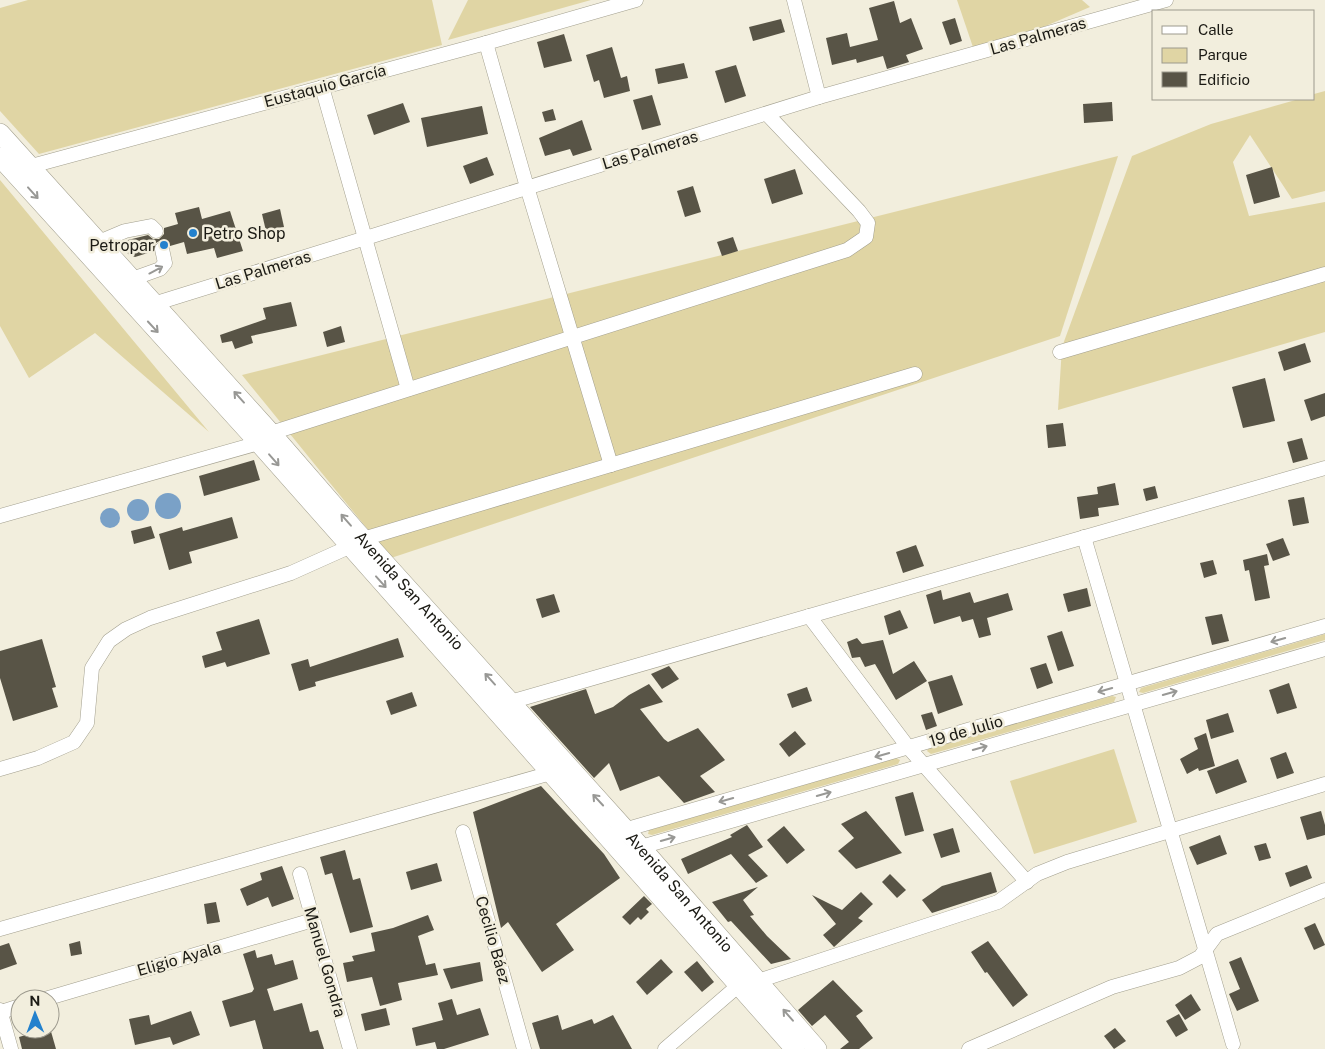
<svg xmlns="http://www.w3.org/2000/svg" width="1325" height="1049" font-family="'Public Sans',sans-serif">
<rect width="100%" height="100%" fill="#f2eedd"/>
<g fill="#e0d5a4">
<path d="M28 0H432L442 45 39 154 0 111V8Z"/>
<path d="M468 0H591L448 40Z"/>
<path d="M957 0H1082L1090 7 976 56Z"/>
<path d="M1325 91V191L1292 199 1250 135 1233 162 1249 216 1325 202V332L1058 410 1062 347 1132 156 1211 124 1299 99H1314V94Z"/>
<path d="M1118 156 1060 336 391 558 242 375Z"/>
<path d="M0 180 209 432 95 333 29 378 0 326Z"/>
<path d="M1325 634V640L1143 693 1139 692 1141 688Z"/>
<path d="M1112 696 1116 697 1114 702 931 754 927 751 929 748Z"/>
<path d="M1114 749 1137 822 1034 854 1010 781Z"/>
<path d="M896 758 900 760 898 764 652 835 648 834 649 830Z"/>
</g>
<g fill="#7aa1c7">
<circle cx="168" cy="506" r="13"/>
<circle cx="138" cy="510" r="11"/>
<circle cx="110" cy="518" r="10"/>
</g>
<g fill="#585446">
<path d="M894 1 900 23 911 18 923 49 906 55 909 62 887 69 883 56 857 63 856 59 832 65 826 38 847 33 850 47 878 40 869 8Z"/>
<path d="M955 18 962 41 950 45 942 22Z"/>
<path d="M781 19 785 32 753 41 749 27Z"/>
<path d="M564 34 572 61 544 68 537 42Z"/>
<path d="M612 47 621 78 627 76 630 91 604 98 599 80 594 82 586 55Z"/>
<path d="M684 63 688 78 658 84 655 69Z"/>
<path d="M736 65 746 96 725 103 715 71Z"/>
<path d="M652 95 661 125 642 130 633 100Z"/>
<path d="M1112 102 1113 121 1084 123 1083 104Z"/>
<path d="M403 103 410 122 374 135 367 115Z"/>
<path d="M482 106 488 134 427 147 421 118Z"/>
<path d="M553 109 556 120 545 122 542 112Z"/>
<path d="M582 120 592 150 573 156 570 149 545 156 539 138Z"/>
<path d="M487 157 494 175 470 184 463 166Z"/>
<path d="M1272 167 1280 197 1254 204 1246 175Z"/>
<path d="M795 169 803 194 772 204 764 179Z"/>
<path d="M693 186 701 212 685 217 677 191Z"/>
<path d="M199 207 202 219 230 211 243 251 217 258 214 248 187 254 184 242 170 246 165 241 161 240 156 243 154 251 135 257 128 254 124 241 148 235 153 239H159L164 234V228L178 224 175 213Z"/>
<path d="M280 209 284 227 266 231 262 214Z"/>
<path d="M733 237 738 251 722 256 717 242Z"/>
<path d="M291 302 297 326 251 336 253 343 235 349 232 341 222 343 220 335 266 319 263 308Z"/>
<path d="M341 326 345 342 327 347 323 332Z"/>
<path d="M1305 343 1311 362 1284 371 1278 352Z"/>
<path d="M1265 378 1275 421 1243 428 1232 387Z"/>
<path d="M1325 393V416L1311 421 1304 400Z"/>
<path d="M1063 423 1066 446 1048 448 1046 425Z"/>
<path d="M1302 438 1308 459 1293 463 1287 442Z"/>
<path d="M254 460 260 480 204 496 199 476Z"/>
<path d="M1115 483 1119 505 1098 508 1099 516 1080 519 1077 497 1098 494 1097 487Z"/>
<path d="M1155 486 1158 498 1146 501 1143 489Z"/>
<path d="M1304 497 1309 523 1293 526 1288 500Z"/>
<path d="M232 517 238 538 189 552 192 563 169 570 159 534 182 527 183 531Z"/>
<path d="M151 526 155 538 134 544 131 531Z"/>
<path d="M1283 538 1290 555 1273 561 1266 544Z"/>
<path d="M916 545 924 566 903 573 896 552Z"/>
<path d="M1267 554 1269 565 1264 566 1270 598 1255 601 1249 570 1245 571 1243 560Z"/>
<path d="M1213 560 1217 574 1204 578 1200 563Z"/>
<path d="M1087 588 1091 606 1068 612 1063 594Z"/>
<path d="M941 590 943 600 970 592 974 603 1008 593 1013 610 987 618 991 635 979 638 973 619 962 622 960 616 934 624 926 595Z"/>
<path d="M554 594 560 612 542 618 536 599Z"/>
<path d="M900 610 908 628 889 635 884 616Z"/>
<path d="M1222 614 1229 641 1212 645 1205 617Z"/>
<path d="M259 619 270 654 227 667 225 662 205 668 202 656 222 650 216 632Z"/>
<path d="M1062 631 1074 666 1058 671 1047 636Z"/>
<path d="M398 638 404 657 315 682 316 686 299 691 291 664 308 659 310 667Z"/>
<path d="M857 638 862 644 883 640 893 674 914 661 927 681 896 700 875 664 865 667 860 657 852 658 847 642Z"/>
<path d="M42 639 56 687 52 688 58 707 13 721 0 678V651Z"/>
<path d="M1046 663 1053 683 1037 689 1030 668Z"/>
<path d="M669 666 679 679 662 689 651 674Z"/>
<path d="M952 675 963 705 938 714 928 682Z"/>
<path d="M1289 683 1297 708 1277 714 1269 690Z"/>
<path d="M649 684 663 702 640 709 664 739 668 742 698 728 725 760 700 776 715 792 684 803 659 776 620 791 609 763 594 778 530 707 586 689 595 714 613 707 629 695Z"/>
<path d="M807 687 812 701 792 708 787 694Z"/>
<path d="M412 692 417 706 391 715 386 701Z"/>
<path d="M932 712 937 726 926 730 921 715Z"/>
<path d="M1228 713 1234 732 1211 739 1206 720Z"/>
<path d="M795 731 806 744 789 757 779 744Z"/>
<path d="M1206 733 1215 766 1199 771 1198 768 1187 774 1180 759 1198 749 1194 738Z"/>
<path d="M1286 752 1294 773 1277 779 1270 758Z"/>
<path d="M1238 759 1247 782 1216 794 1207 771Z"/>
<path d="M541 786 604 854 620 878 556 924 574 950 542 972 508 922 501 928 473 812Z"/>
<path d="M913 792 924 831 905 836 895 797Z"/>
<path d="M866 811 902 853 856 869 838 851 854 838 841 824Z"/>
<path d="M1321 811 1325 825V835L1307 840 1300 817Z"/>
<path d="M747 825 763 847 748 855 768 876 756 883 731 854 688 874 681 859 732 837 730 835Z"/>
<path d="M784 826 805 850 787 864 767 840Z"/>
<path d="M953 828 960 852 941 858 933 834Z"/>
<path d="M1220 835 1227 854 1197 865 1189 847Z"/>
<path d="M1266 843 1271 858 1259 861 1254 846Z"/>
<path d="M345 850 353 880 360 878 373 927 350 933 332 873 325 875 320 857Z"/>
<path d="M437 863 442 881 411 890 406 872Z"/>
<path d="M1307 865 1312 878 1290 887 1285 873Z"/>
<path d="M282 866 294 899 272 907 268 897 247 906 240 889 262 880 260 873Z"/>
<path d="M991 872 997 892 932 913 922 900 942 886Z"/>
<path d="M890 874 906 890 897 898 882 882Z"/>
<path d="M758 887 743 900 754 915 750 916 767 936 791 959 771 964 731 921 728 922 712 902Z"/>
<path d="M861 892 873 904 858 918 863 921 834 947 823 935 836 924 812 895 842 910Z"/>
<path d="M644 896 652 904 646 909 649 912 641 920 638 917 630 925 622 917Z"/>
<path d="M216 902 220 922 207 924 204 904Z"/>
<path d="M428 915 434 930 418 936 426 965 435 963 438 975 398 983 402 1000 380 1006 372 977 347 982 343 963 354 961 352 956 375 951 371 933 393 928Z"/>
<path d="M1315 923 1325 945 1314 950 1304 928Z"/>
<path d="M80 941 82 954 71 956 69 944Z"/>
<path d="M988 941 1028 995 1013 1007 987 972 985 973 971 952Z"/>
<path d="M9 943 17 964 0 970V946Z"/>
<path d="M255 950 257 958 272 954 275 965 293 960 298 979 267 989 274 1011 302 1003 310 1032 318 1030 324 1049H263L255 1020 230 1027 222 1001 252 992 254 989 243 954Z"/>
<path d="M1241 957 1259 1001 1237 1011 1229 994 1240 989 1229 962Z"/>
<path d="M661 959 673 972 647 995 636 982Z"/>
<path d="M697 961 714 982 702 992 684 972Z"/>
<path d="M480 962 483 981 451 989 443 969Z"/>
<path d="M833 980 863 1011 856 1016 873 1038 859 1049H840L849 1042 825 1015 812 1026 798 1010Z"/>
<path d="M1191 994 1201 1010 1185 1020 1175 1005Z"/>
<path d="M452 999 457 1015 480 1008 489 1035 444 1049H437L435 1042 416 1046 412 1028 443 1020 438 1003Z"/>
<path d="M386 1008 390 1025 365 1031 361 1014Z"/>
<path d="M191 1011 200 1035 173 1045 170 1037 135 1045 129 1019 149 1015 151 1025Z"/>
<path d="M1179 1014 1188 1030 1176 1037 1166 1021Z"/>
<path d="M558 1015 562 1030 592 1019 594 1024 613 1015 632 1049H540L532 1023Z"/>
<path d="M50 1028 56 1049H22L19 1037Z"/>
<path d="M1115 1028 1126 1041 1114 1049 1104 1036Z"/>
</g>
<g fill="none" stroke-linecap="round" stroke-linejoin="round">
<defs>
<g id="minor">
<path d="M794 0 819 97"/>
<path d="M486 43 527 187 611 465"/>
<path d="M322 87 408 389"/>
<path d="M24 168 486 43 636 0"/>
<path d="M99 242 125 231 151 226 156 231"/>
<path d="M132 279 160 269 165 263 162 249"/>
<path d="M147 306 819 97 1166 0"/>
<path d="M1060 352 1325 274"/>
<path d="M0 516 259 443 271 433 847 250 866 237 868 223 859 211 767 114"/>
<path d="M1084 537 1233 1044"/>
<path d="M363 539 915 374"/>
<path d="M809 616 908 747 1027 882"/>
<path d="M510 702 1325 468"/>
<path d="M0 769 38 758 74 742 87 723 92 668 109 641 126 629 150 618 291 573 349 547"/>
<path d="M463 832 524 1049"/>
<path d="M617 832 1325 626"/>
<path d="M634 849 1325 649"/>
<path d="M300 874 350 1049"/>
<path d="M0 929 558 771"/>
<path d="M45 999 313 920"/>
<path d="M0 1010 11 1049"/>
<path d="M1 1012 20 1006"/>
<path d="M665 1049 739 985 758 981 998 902 1037 874 1067 862 1325 784"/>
<path d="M969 1049 1112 987 1179 968 1200 957 1217 934 1325 890"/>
</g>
<g id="major">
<path id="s1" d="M0 133 271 433 356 531 625 829 817 1049"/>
<path d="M0 157 259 443 795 1049"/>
</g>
</defs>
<use href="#minor" stroke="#a29f8e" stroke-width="15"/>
<use href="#major" stroke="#a29f8e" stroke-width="20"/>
<use href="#minor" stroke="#fff" stroke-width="14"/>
<use href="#major" stroke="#fff" stroke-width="19"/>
</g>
<defs><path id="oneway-shaft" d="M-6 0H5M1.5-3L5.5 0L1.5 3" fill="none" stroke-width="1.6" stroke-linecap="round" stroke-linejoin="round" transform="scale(1.25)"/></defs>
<g stroke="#989895">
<use href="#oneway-shaft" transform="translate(33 193) rotate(48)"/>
<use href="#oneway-shaft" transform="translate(156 270) rotate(-28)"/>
<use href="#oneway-shaft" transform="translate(153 327) rotate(47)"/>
<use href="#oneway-shaft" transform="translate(239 397) rotate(-132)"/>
<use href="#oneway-shaft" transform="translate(274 460) rotate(49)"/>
<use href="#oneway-shaft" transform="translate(346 520) rotate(-131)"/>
<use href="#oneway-shaft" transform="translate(381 582) rotate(48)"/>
<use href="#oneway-shaft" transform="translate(1278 640) rotate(164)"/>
<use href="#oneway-shaft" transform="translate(490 679) rotate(-132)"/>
<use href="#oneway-shaft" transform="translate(1105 690) rotate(164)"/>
<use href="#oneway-shaft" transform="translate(1170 693) rotate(-16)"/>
<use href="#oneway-shaft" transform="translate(980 748) rotate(-16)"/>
<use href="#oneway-shaft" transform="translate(882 755) rotate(164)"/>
<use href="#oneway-shaft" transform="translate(824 794) rotate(-16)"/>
<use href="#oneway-shaft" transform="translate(598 800) rotate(-133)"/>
<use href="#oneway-shaft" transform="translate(726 800) rotate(164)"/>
<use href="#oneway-shaft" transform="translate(668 839) rotate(-16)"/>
<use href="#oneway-shaft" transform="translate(788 1015) rotate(-131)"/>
</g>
<g fill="#2381cd" stroke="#f2eedd" stroke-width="2">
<circle cx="193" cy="233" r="5"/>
<circle cx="164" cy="245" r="5"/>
</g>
<g text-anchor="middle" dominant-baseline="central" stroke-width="5" stroke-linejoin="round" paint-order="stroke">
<g font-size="16" fill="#1b1a14" stroke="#f2eedd">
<text transform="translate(1038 36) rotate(-16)">Las Palmeras</text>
<text transform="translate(325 86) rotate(-15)">Eustaquio García</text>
<text transform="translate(650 150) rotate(-17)">Las Palmeras</text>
<text transform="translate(263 270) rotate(-17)">Las Palmeras</text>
<text stroke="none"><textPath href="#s1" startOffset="614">Avenida San Antonio</textPath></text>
<text transform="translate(966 731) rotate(-16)">19 de Julio</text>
<text stroke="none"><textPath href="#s1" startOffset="1019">Avenida San Antonio</textPath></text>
<text transform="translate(493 940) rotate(74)">Cecilio Báez</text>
<text transform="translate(179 959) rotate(-16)">Eligio Ayala</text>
<text transform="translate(325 962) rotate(74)">Manuel Gondra</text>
</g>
<g font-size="16" fill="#1b1a14" stroke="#f2eedd" text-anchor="start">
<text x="203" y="233">Petro Shop</text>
<text x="154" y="245" text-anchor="end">Petropar</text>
</g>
</g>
<rect x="1152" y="10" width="162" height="90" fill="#f2eedd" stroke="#9c998d"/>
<rect x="1162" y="26" width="25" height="8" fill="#ffffff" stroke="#9c998d"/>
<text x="1198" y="35" font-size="15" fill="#1b1a14">Calle</text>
<rect x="1162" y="48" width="25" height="15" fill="#e0d5a4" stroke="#9c998d"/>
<text x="1198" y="60" font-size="15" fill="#1b1a14">Parque</text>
<rect x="1162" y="72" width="25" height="15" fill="#585446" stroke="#9c998d"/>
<text x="1198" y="85" font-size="15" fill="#1b1a14">Edificio</text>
<g transform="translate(35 1014) rotate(359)"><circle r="24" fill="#f2eedd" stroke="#9c998d"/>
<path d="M0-4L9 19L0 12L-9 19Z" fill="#2381cd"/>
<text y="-8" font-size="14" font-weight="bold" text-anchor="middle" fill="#1b1a14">N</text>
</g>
</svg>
